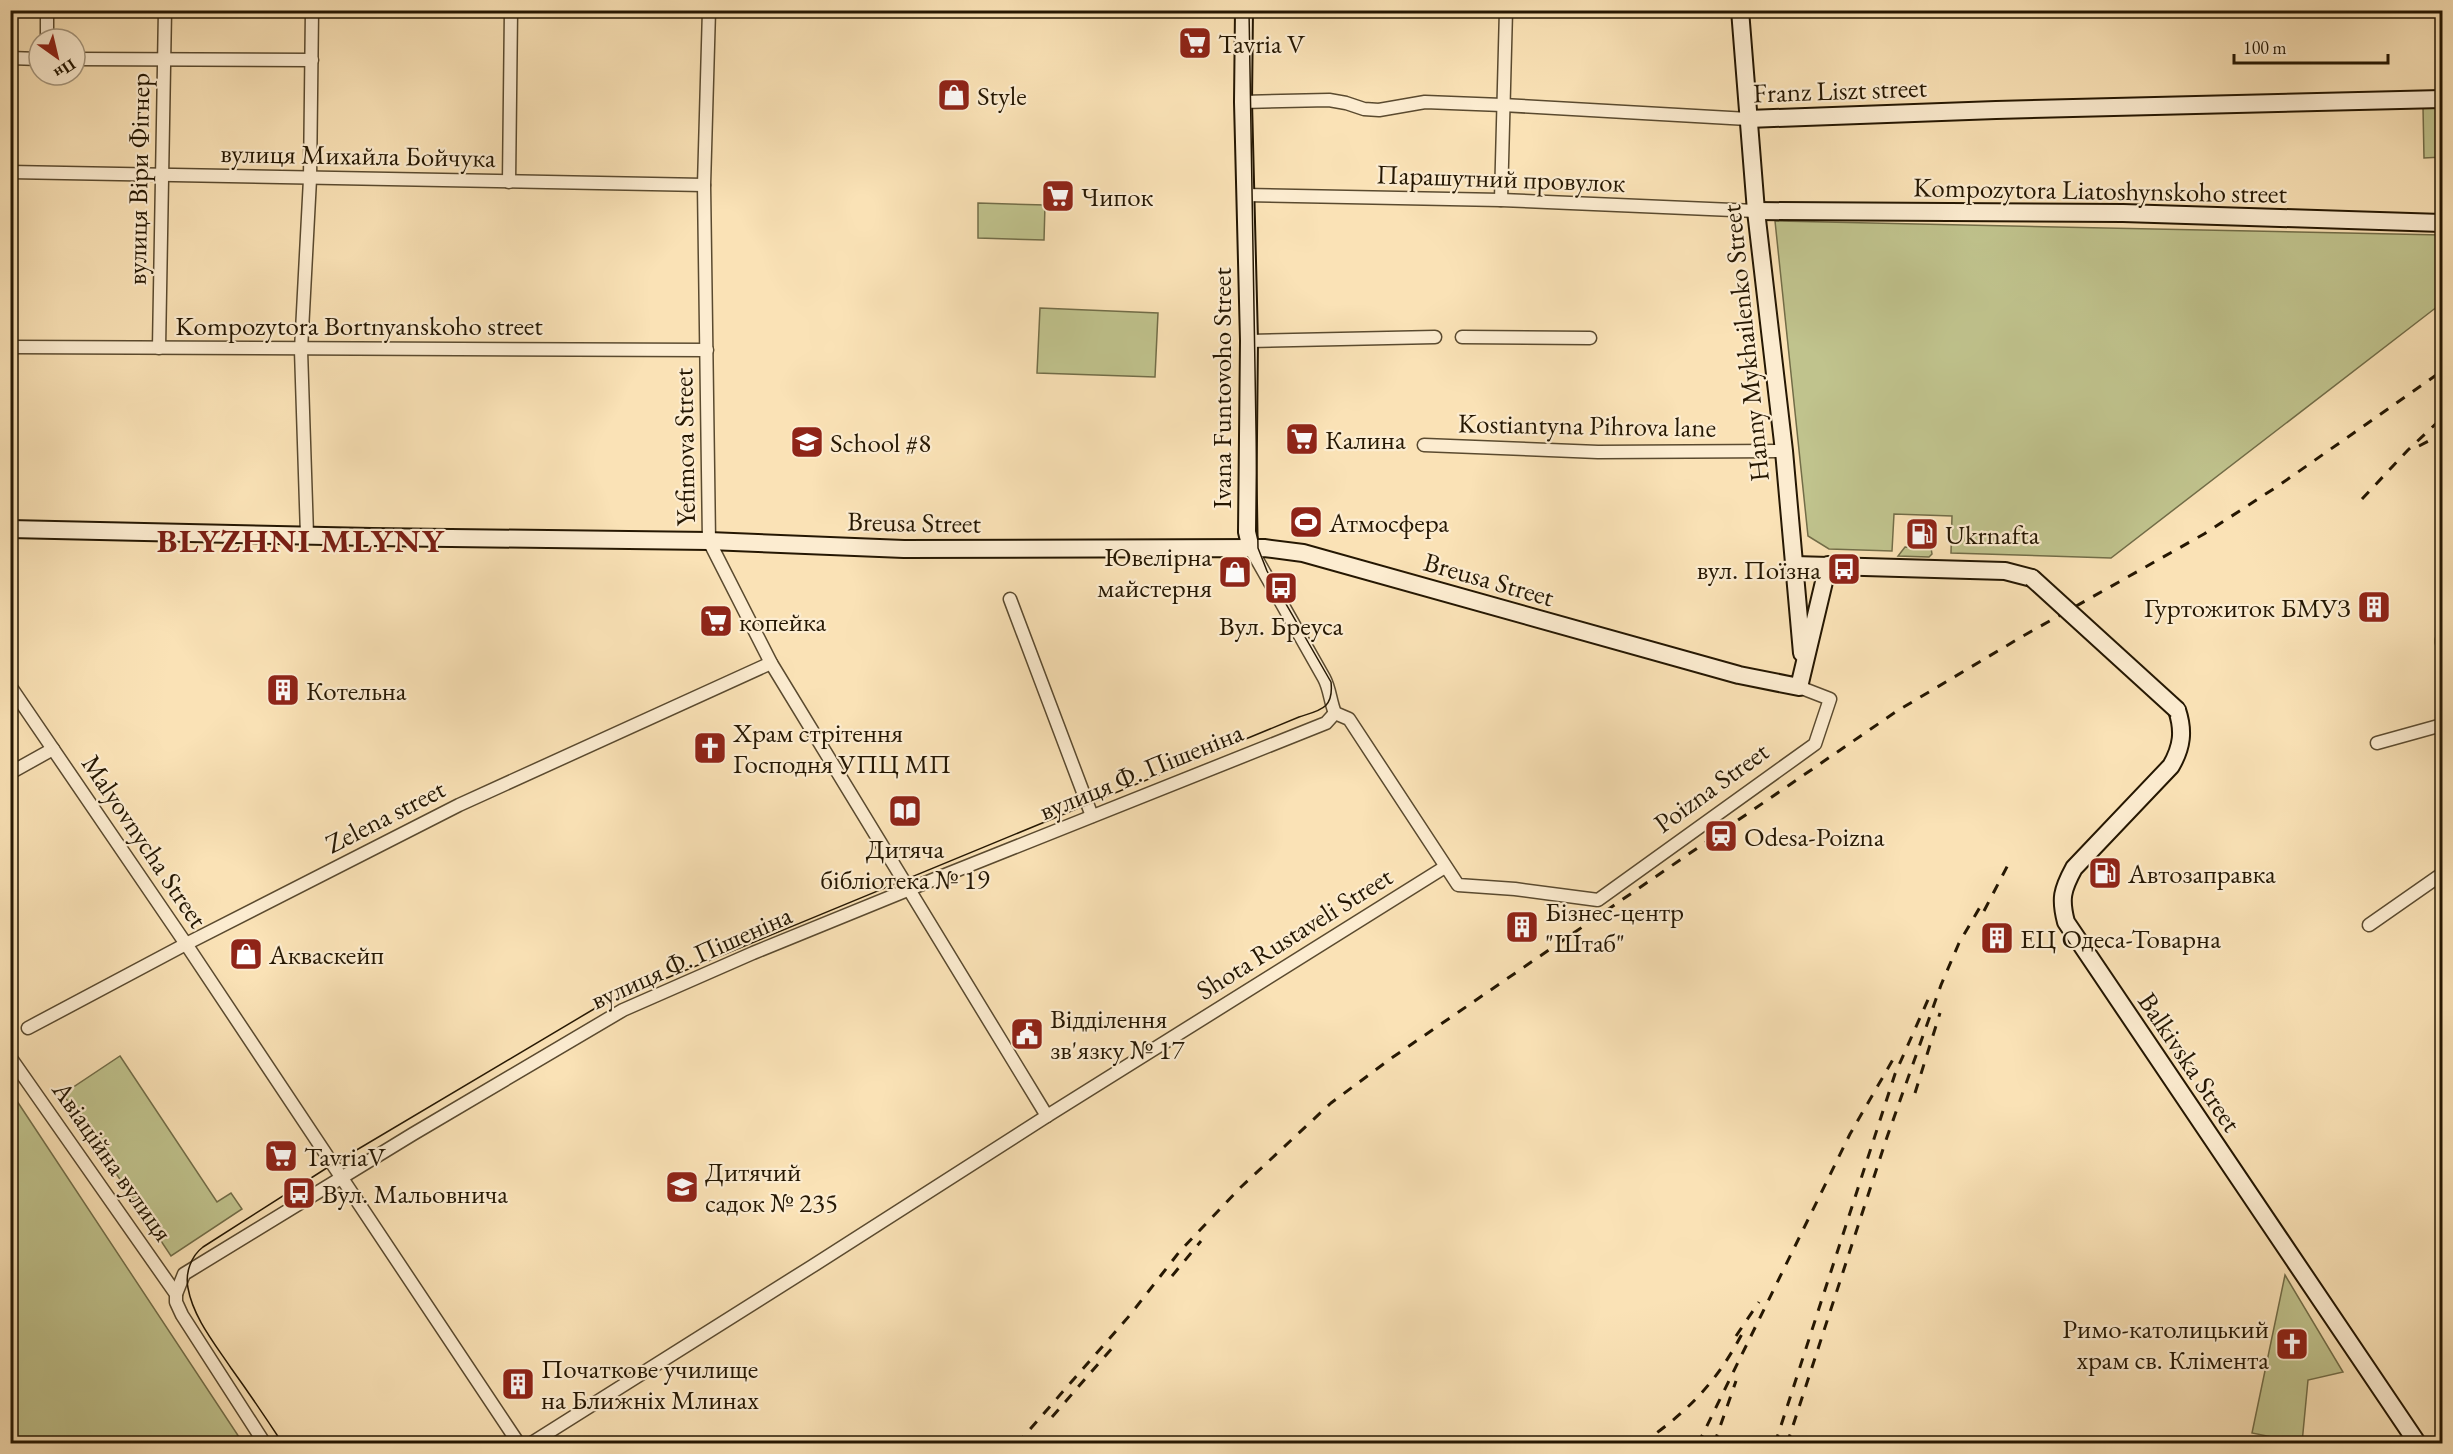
<svg xmlns="http://www.w3.org/2000/svg" width="2453" height="1454" font-family="'EB Garamond',serif">
<rect width="100%" height="100%" fill="#fae2b6"/>
<filter id="stains"><feTurbulence type="fractalNoise" baseFrequency=".00333" numOctaves="4"/><feColorMatrix values="0 0 0 0 .2 0 0 0 0 .09 0 0 0 0 .02 0 0 0 .5 -.17"/></filter>
<radialGradient id="worn" r=".72"><stop offset=".6" stop-color="#630" stop-opacity="0"/><stop offset="1" stop-color="#630" stop-opacity=".3"/></radialGradient>
<g fill="#c0c38d" stroke="#726d48" stroke-width="1.5">
<path d="M2442 106V157L2424 158 2423 107Z"/>
<path d="M978 203 1045 205 1044 240 978 238Z"/>
<path d="M1775 221 2442 235V303L2111 558 1951 553 1952 516 1894 514 1892 551 1829 549 1808 536Z"/>
<path d="M1040 308 1158 313 1155 377 1037 373Z"/>
<path d="M1905 547 1931 548 1932 554 1929 557 1898 556Z"/>
<path d="M120 1056 217 1202 231 1193 242 1209 171 1256 63 1094Z"/>
<path d="M11 1092 243 1443H11Z"/>
<path d="M2285 1275 2343 1372 2308 1380 2302 1443 2252 1433Z"/>
</g>
<g fill="none" stroke-linecap="round" stroke-linejoin="round">
<defs>
<g id="street">
<path d="M709 10 704 185 709 541 771 663 1047 1116"/>
<path d="M47 39V10"/>
<path d="M10 58 39 59"/>
<path d="M75 59 312 60"/>
<path d="M1243 102 1329 100 1346 103 1364 109 1379 110 1425 102 1502 105 1748 119"/>
<path d="M10 172 704 185"/>
<path d="M509 182 511 10"/>
<path d="M1245 195 1501 200 1756 211"/>
<path d="M1501 200 1506 10"/>
<path d="M1462 337 1590 338"/>
<path d="M1249 341 1435 337"/>
<path d="M10 347 707 350"/>
<path d="M159 348 165 10"/>
<path d="M1424 445 1598 452 1784 451"/>
<path d="M307 535 301 350 310 179 312 10"/>
<path d="M1251 549 1324 678C1330 689 1330 701 1335 713L1349 719 1458 885 1515 889 1598 900 1815 744 1830 699 1799 687"/>
<path d="M1010 599 1092 816"/>
<path d="M2442 639V643"/>
<path d="M10 686 186 944 519 1444"/>
<path d="M2377 743 2442 725"/>
<path d="M10 773 53 749"/>
<path d="M2369 925 2442 874"/>
<path d="M28 1028 186 944 459 805 771 663"/>
<path d="M10 1057 176 1294V1302L182 1315 265 1444"/>
<path d="M176 1294 184 1274 413 1134 623 1010 753 953 910 889 1326 723 1335 713"/>
<path d="M530 1444 811 1267 1047 1116 1445 867"/>
</g>
<g id="secondary">
<path d="M1244 10 1243 102 1249 341 1247 532 1251 549"/>
<path d="M1740 10 1756 211 1784 451 1802 653"/>
<path d="M1748 119 1996 110 2442 99"/>
<path d="M1756 211 2123 213 2442 223"/>
<path d="M10 529 372 537 709 541 904 549 1264 548 1303 553 1739 675 1799 687 1828 565"/>
<path d="M1794 565 2005 571 2032 578"/>
<path d="M2177 710C2184 731 2182 747 2171 766L2074 868C2062 890 2060 899 2066 922L2418 1444"/>
</g>
</defs>
<use href="#street" stroke="#5a4a2f" stroke-width="15"/>
<use href="#secondary" stroke="#251702" stroke-width="20"/>
<use href="#street" stroke="#fcecd0" stroke-width="12"/>
<use href="#secondary" stroke="#fcecd0" stroke-width="16"/>
<path stroke="#251702" stroke-width="1.5" d="M283 1444C266 1418 249 1393 231 1368 215 1344 193 1317 188 1288 185 1273 191 1256 203 1247L333 1164 599 1006 1299 717C1320 710 1334 709 1331 682L1267 571 1258 548 1249 10"/>
<g stroke="#251702" stroke-width="3" stroke-dasharray="10 10" stroke-linecap="butt">
<path d="M2419 446 2442 434"/>
<path d="M2362 499 2408 450 2442 418"/>
<path d="M1984 911 2010 861"/>
<path d="M1915 1093 1940 1013"/>
<path d="M1172 1276 1201 1241"/>
<path d="M1736 1336 1759 1302"/>
<path d="M1052 1417 1113 1347"/>
<path d="M1017 1444 1130 1315 1180 1251 1241 1187 1331 1103 1393 1057 1897 711 2023 636 2204 534 2278 486 2442 371"/>
<path d="M1641 1444C1688 1412 1718 1381 1744 1330"/>
<path d="M1698 1444 1850 1134 1895 1056"/>
<path d="M1714 1444 1736 1381"/>
<path d="M1775 1444 1895 1074 1931 993"/>
<path d="M1787 1444 1886 1140 1941 985 1959 943 1983 902"/>
</g>
<defs>
<path id="secondary-bridge" d="M2032 578 2177 710"/>
</defs>
<use href="#secondary-bridge" stroke="#251702" stroke-width="20" stroke-linecap="butt"/>
<use href="#secondary-bridge" stroke="#fcecd0" stroke-width="16"/>
</g>
<defs>
<symbol id="supermarket-square" viewBox="-11 -11 22 22"><rect x="-9" y="-9" width="18" height="18" rx="4" fill="#8f2418" stroke="#fcecd0"/><path d="M-6-5.5h2.5l.6 2H6L4.5 2H-2.5L-4.4-4H-6ZM-1.5 3.2a1.3 1.3 0 1 0 .1 0ZM3 3.2a1.3 1.3 0 1 0 .1 0Z" fill="#fff"/></symbol>
<symbol id="shop-square" viewBox="-11 -11 22 22"><rect x="-9" y="-9" width="18" height="18" rx="4" fill="#8f2418" stroke="#fcecd0"/><path d="M-5-2.5h2.3a2.7 3.5 0 0 1 5.4 0H5L5.5 6h-11ZM-1.5-2.5h3a1.5 2.3 0 0 0-3 0Z" fill="#fff"/></symbol>
<symbol id="school-square" viewBox="-11 -11 22 22"><rect x="-9" y="-9" width="18" height="18" rx="4" fill="#8f2418" stroke="#fcecd0"/><path d="M0-5L7-2L0 1L-7-2ZM-4 1L0 2.5L4 1V4Q0 6-4 4Z" fill="#fff"/></symbol>
<symbol id="stadium-square" viewBox="-11 -11 22 22"><rect x="-9" y="-9" width="18" height="18" rx="4" fill="#8f2418" stroke="#fcecd0"/><path d="M0-5a6.5 5 0 1 0 0 10a6.5 5 0 1 0 0-10ZM-3.5-1.8h7v3.6h-7Z" fill="#fff"/></symbol>
<symbol id="fuel-square" viewBox="-11 -11 22 22"><rect x="-9" y="-9" width="18" height="18" rx="4" fill="#8f2418" stroke="#fcecd0"/><path d="M-5.5-6h7V0h2V4h1.3V-2.5L3-4.5l.8-.8L6-3V5H2.5V1h-1V6h-7ZM-4.2-4.7v3.2H.2V-4.7Z" fill="#fff"/></symbol>
<symbol id="bus-square" viewBox="-11 -11 22 22"><rect x="-9" y="-9" width="18" height="18" rx="4" fill="#8f2418" stroke="#fcecd0"/><path d="M-5-6H5V4H4V6H2V4H-2V6H-4V4H-5ZM-3.5-4V0h7V-4ZM-3.5 1.2v1.5H-2V1.2ZM2 1.2v1.5H3.5V1.2Z" fill="#fff"/></symbol>
<symbol id="building-square" viewBox="-11 -11 22 22"><rect x="-9" y="-9" width="18" height="18" rx="4" fill="#8f2418" stroke="#fcecd0"/><path d="M-4-6H4V6H1V3H-1V6H-4ZM-2.5-4.3h1.7v1.8h-1.7ZM.8-4.3h1.7v1.8H.8ZM-2.5-1h1.7V.8h-1.7ZM.8-1h1.7V.8H.8Z" fill="#fff"/></symbol>
<symbol id="church-square" viewBox="-11 -11 22 22"><rect x="-9" y="-9" width="18" height="18" rx="4" fill="#8f2418" stroke="#fcecd0"/><path d="M-1.2-6h2.4v3.5h3.3v2.4h-3.3V6h-2.4V-.1h-3.3v-2.4h3.3Z" fill="#fff"/></symbol>
<symbol id="library-square" viewBox="-11 -11 22 22"><rect x="-9" y="-9" width="18" height="18" rx="4" fill="#8f2418" stroke="#fcecd0"/><path d="M-6-4Q-3-5.5-.7-3.5V5Q-3 3-6 4ZM6-4Q3-5.5 .7-3.5V5Q3 3 6 4Z" fill="#fff"/></symbol>
<symbol id="station-square" viewBox="-11 -11 22 22"><rect x="-9" y="-9" width="18" height="18" rx="4" fill="#8f2418" stroke="#fcecd0"/><path d="M-3-6H3Q5-6 5-4V2Q5 4 3 4L4.5 6H3L1.5 4h-3L-3 6H-4.5L-3 4Q-5 4-5 2V-4Q-5-6-3-6ZM-3.5-4v3h7v-3ZM-3.5 1v1.5H-2V1ZM2 1v1.5H3.5V1Z" fill="#fff"/></symbol>
<symbol id="civic-square" viewBox="-11 -11 22 22"><rect x="-9" y="-9" width="18" height="18" rx="4" fill="#8f2418" stroke="#fcecd0"/><path d="M-.6-6.5H3V-4.5H.6V-3L4-1V1h2V6H-6V1h2V-1L-.6-3ZM-1.2 2.5V6h2.4V2.5Z" fill="#fff"/></symbol>
</defs>
<g fill-rule="evenodd">
<use href="#supermarket-square" x="1176" y="24" width="38" height="38"/>
<use href="#shop-square" x="935" y="76" width="38" height="38"/>
<use href="#supermarket-square" x="1039" y="177" width="38" height="38"/>
<use href="#supermarket-square" x="1283" y="420" width="38" height="38"/>
<use href="#school-square" x="788" y="423" width="38" height="38"/>
<use href="#stadium-square" x="1287" y="503" width="38" height="38"/>
<use href="#fuel-square" x="1903" y="515" width="38" height="38"/>
<use href="#bus-square" x="1825" y="550" width="38" height="38"/>
<use href="#shop-square" x="1216" y="553" width="38" height="38"/>
<use href="#bus-square" x="1262" y="569" width="38" height="38"/>
<use href="#building-square" x="2355" y="588" width="38" height="38"/>
<use href="#supermarket-square" x="697" y="602" width="38" height="38"/>
<use href="#building-square" x="264" y="671" width="38" height="38"/>
<use href="#church-square" x="691" y="729" width="38" height="38"/>
<use href="#library-square" x="886" y="792" width="38" height="38"/>
<use href="#station-square" x="1702" y="817" width="38" height="38"/>
<use href="#fuel-square" x="2086" y="854" width="38" height="38"/>
<use href="#building-square" x="1503" y="908" width="38" height="38"/>
<use href="#building-square" x="1978" y="919" width="38" height="38"/>
<use href="#shop-square" x="227" y="935" width="38" height="38"/>
<use href="#civic-square" x="1008" y="1015" width="38" height="38"/>
<use href="#supermarket-square" x="262" y="1137" width="38" height="38"/>
<use href="#school-square" x="663" y="1168" width="38" height="38"/>
<use href="#bus-square" x="280" y="1174" width="38" height="38"/>
<use href="#church-square" x="2273" y="1325" width="38" height="38"/>
<use href="#building-square" x="499" y="1365" width="38" height="38"/>
</g>
<g text-anchor="middle" dominant-baseline="central" stroke-width="4.5" stroke-linejoin="round" paint-order="stroke">
<g font-size="27" fill="#251702" stroke="#fcecd0" text-anchor="start">
<text x="1218" y="43">Tavria V</text>
<text x="977" y="95">Style</text>
<text x="1081" y="196">Чипок</text>
<text x="1325" y="439">Калина</text>
<text x="830" y="442">School #8</text>
<text x="1329" y="522">Атмосфера</text>
<text x="1945" y="534">Ukrnafta</text>
<text x="1212" y="556" text-anchor="end">Ювелірна<tspan x="1212" dy="31">майстерня</tspan></text>
<text x="1821" y="569" text-anchor="end">вул. Поїзна</text>
<text x="2351" y="607" text-anchor="end">Гуртожиток БМУЗ</text>
<text x="739" y="621">копейка</text>
<text x="1281" y="625" text-anchor="middle">Вул. Бреуса</text>
<text x="306" y="690">Котельна</text>
<text x="733" y="732">Храм стрітення<tspan x="733" dy="31">Господня УПЦ МП</tspan></text>
<text x="1744" y="836">Odesa-Poizna</text>
<text x="905" y="848" text-anchor="middle">Дитяча<tspan x="905" dy="31">бібліотека № 19</tspan></text>
<text x="2128" y="873">Автозаправка</text>
<text x="1545" y="911">Бізнес-центр<tspan x="1545" dy="31">"Штаб"</tspan></text>
<text x="2020" y="938">ЕЦ Одеса-Товарна</text>
<text x="269" y="954">Акваскейп</text>
<text x="1050" y="1018">Відділення<tspan x="1050" dy="31">зв'язку № 17</tspan></text>
<text x="304" y="1156">TavriaV</text>
<text x="705" y="1171">Дитячий<tspan x="705" dy="31">садок № 235</tspan></text>
<text x="322" y="1193">Вул. Мальовнича</text>
<text x="2269" y="1328" text-anchor="end">Римо-католицький<tspan x="2269" dy="31">храм св. Клімента</tspan></text>
<text x="541" y="1368">Початкове училище<tspan x="541" dy="31">на Ближніх Млинах</tspan></text>
</g>
<g font-size="27" fill="#251702" stroke="#fcecd0">
<text transform="translate(1840 90) rotate(-2)">Franz Liszt street</text>
<text transform="translate(358 155) rotate(1)">вулиця Михайла Бойчука</text>
<text transform="translate(1501 178) rotate(2)">Парашутний провулок</text>
<text transform="translate(138 179) rotate(-89)">вулиця Віри Фігнер</text>
<text transform="translate(2100 190) rotate(1)">Kompozytora Liatoshynskoho street</text>
<text x="359" y="325">Kompozytora Bortnyanskoho street</text>
<text transform="translate(1745 343) rotate(-96)">Hanny Mykhailenko Street</text>
<text transform="translate(1221 388) rotate(-90)">Ivana Funtovoho Street</text>
<text transform="translate(1587 425) rotate(1)">Kostiantyna Pihrova lane</text>
<text transform="translate(684 447) rotate(-91)">Yefimova Street</text>
<text transform="translate(914 522) rotate(1)">Breusa Street</text>
<text transform="translate(1489 579) rotate(16)">Breusa Street</text>
<text transform="translate(1141 771) rotate(-22)">вулиця Ф. Пішеніна</text>
<text transform="translate(1711 787) rotate(-36)">Poizna Street</text>
<text transform="translate(385 816) rotate(-27)">Zelena street</text>
<text transform="translate(145 841) rotate(56)">Malyovnycha Street</text>
<text transform="translate(1294 933) rotate(-32)">Shota Rustaveli Street</text>
<text transform="translate(691 957) rotate(-24)">вулиця Ф. Пішеніна</text>
<text transform="translate(2190 1062) rotate(56)">Balkivska Street</text>
<text transform="translate(113 1161) rotate(55)">Авіаційна вулиця</text>
</g>
<g font-size="33" font-weight="bold" letter-spacing="1.5" fill="#7a1f14" stroke="#fcecd0">
<text x="301" y="540">BLYZHNI MLYNY</text>
</g>
</g>
<rect width="2453" height="1454" fill="none" stroke="#fae2b6" stroke-width="36"/>
<rect x="12" y="12" width="2429" height="1430" fill="none" stroke="#251702" stroke-width="3"/>
<rect x="18" y="18" width="2417" height="1418" fill="none" stroke="#251702" stroke-width="1.5"/>
<g transform="translate(57 57) rotate(146)"><circle r="28" fill="#fcecd0" stroke="#a6977e" stroke-width="1.5"/>
<path d="M0-4.5L10 22L0 15L-10 22Z" fill="#8f2418"/>
<text y="-9" font-size="16" font-weight="bold" text-anchor="middle" fill="#251702">Пн</text>
</g>
<path d="M2234 54v9h154v-9" fill="none" stroke="#251702" stroke-width="3"/>
<text x="2243" y="54" font-size="18" fill="#251702" stroke="#fcecd0" stroke-width="4.5" paint-order="stroke">100 m</text>
<rect width="100%" height="100%" filter="url(#stains)"/>
<rect width="100%" height="100%" fill="url(#worn)"/>
</svg>
